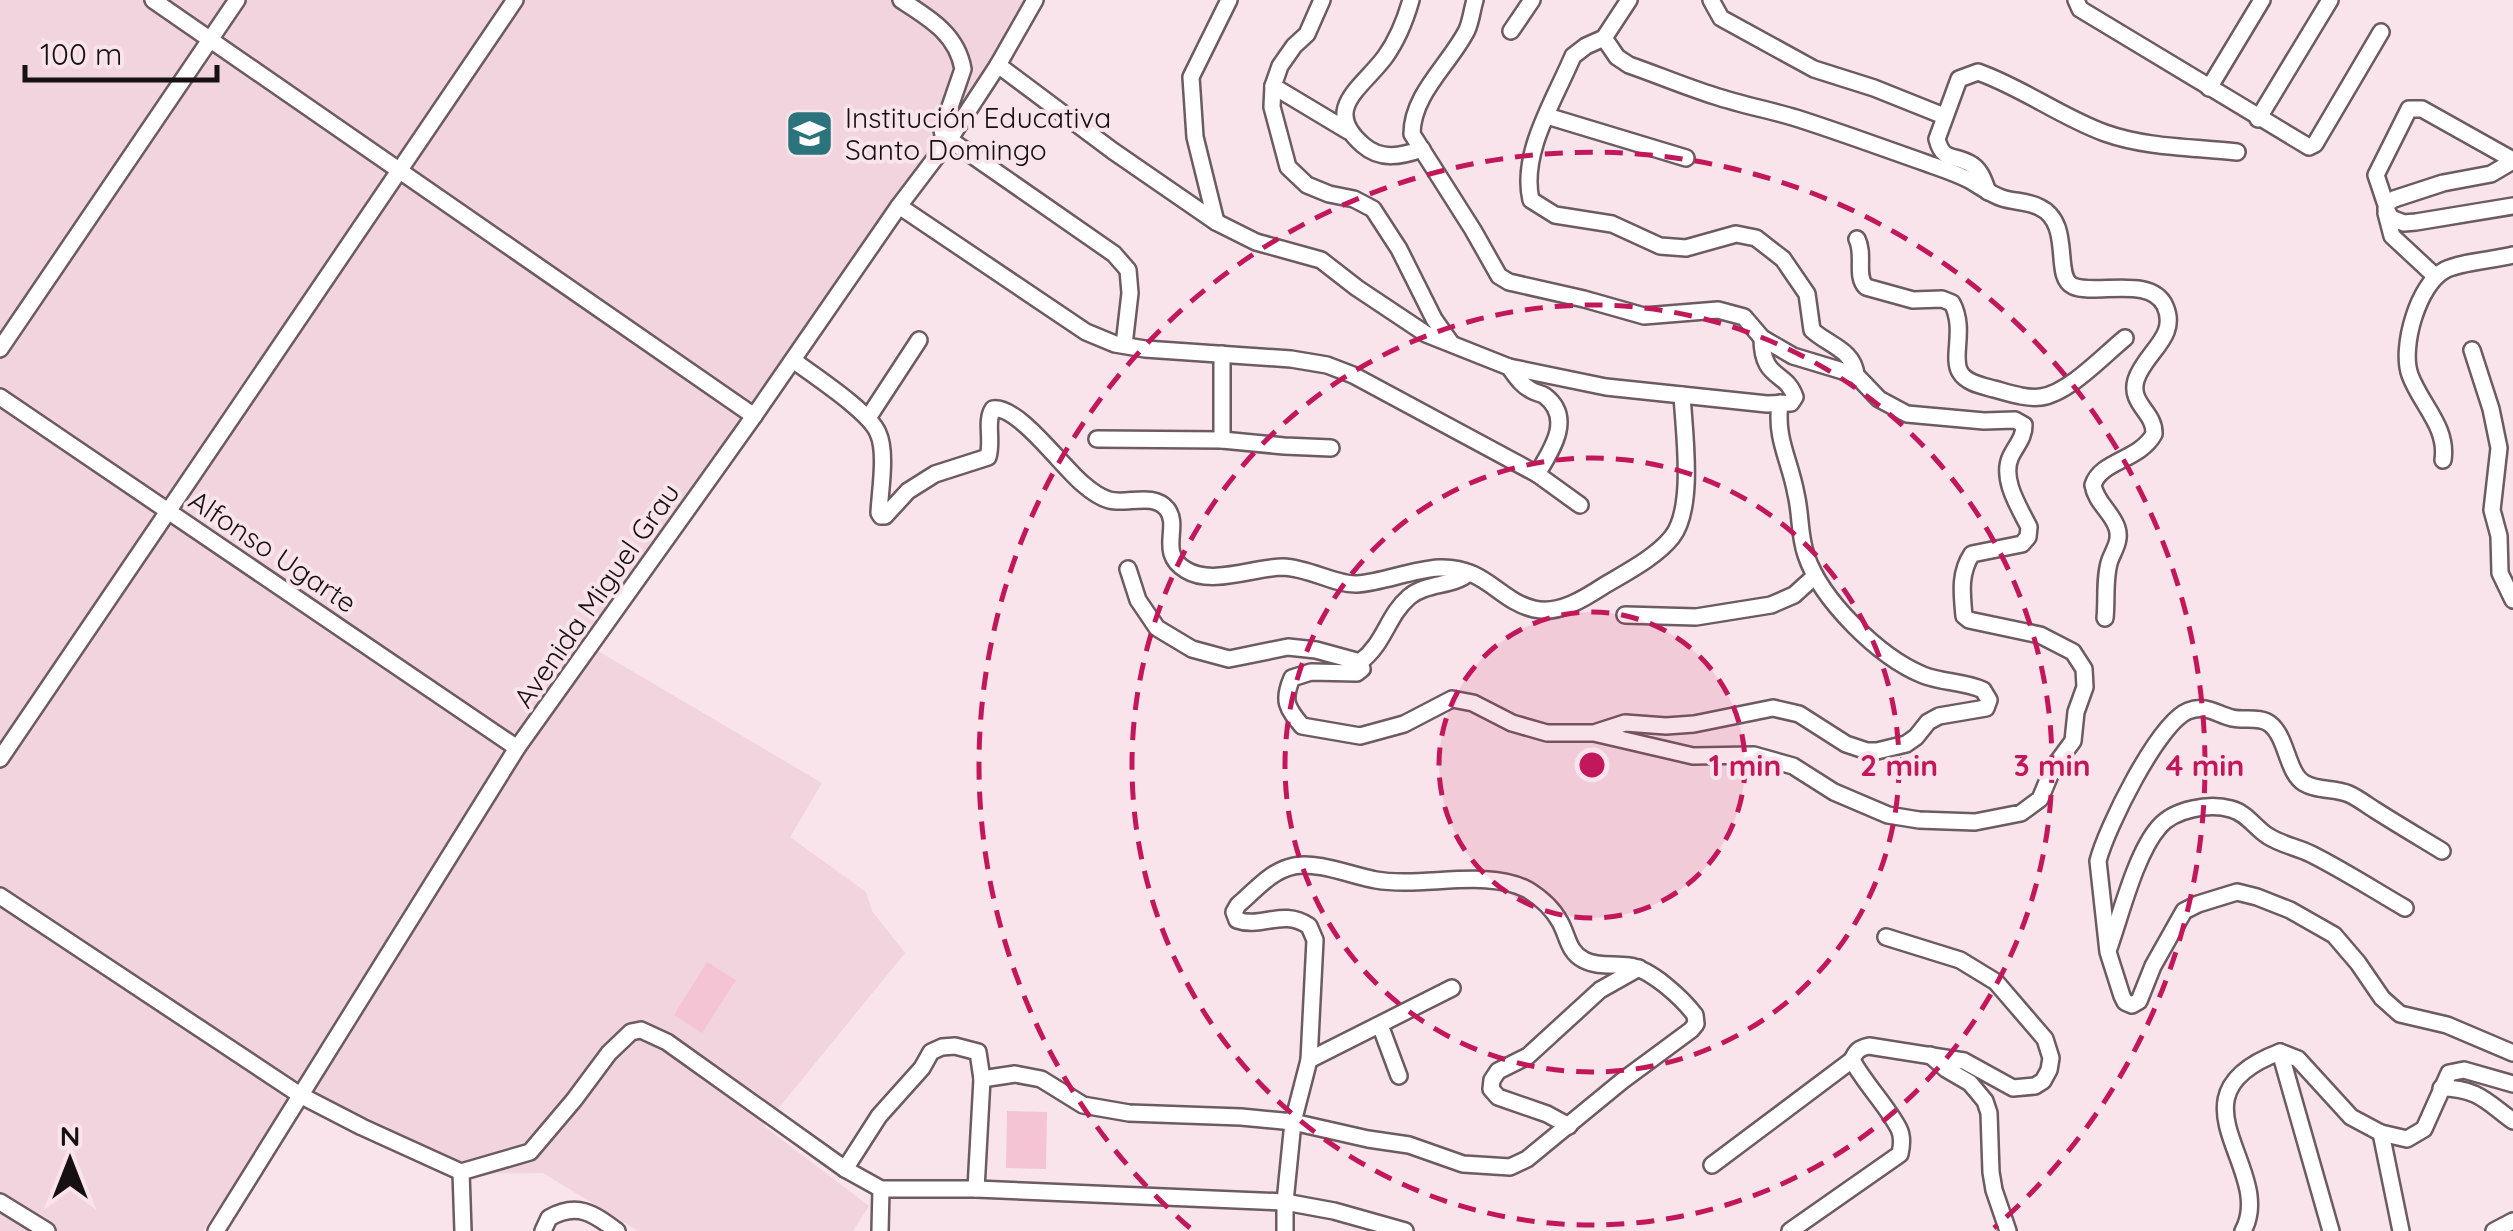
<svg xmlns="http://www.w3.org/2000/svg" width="2513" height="1231" font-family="Quicksand,sans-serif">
<rect width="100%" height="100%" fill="#f9e4eb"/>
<path fill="#f1d4dd" d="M0 0H1026L963 102 586 644 822 783 790 837 866 892 872 911 905 953 764 1126 869 1206 853 1231H638L543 1173 441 1174 289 1101 203 1231H0Z"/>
<g fill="#f5c4d4">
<path d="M707 962 736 980 702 1033 674 1015Z"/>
<path d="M1007 1111 1047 1112 1046 1169 1006 1168Z"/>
</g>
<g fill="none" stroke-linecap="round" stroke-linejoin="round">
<defs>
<g id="minor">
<path d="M153 0 754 416"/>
<path d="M901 0C929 18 957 34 963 69L942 130 943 135 1114 254 1128 270 1130 293 1124 345"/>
<path d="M1322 0 1307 34 1294 46 1280 66 1273 86 1272 107 1288 167 1307 185 1329 194 1354 199 1373 209 1399 249 1434 319 1451 343"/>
<path d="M1411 0C1405 21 1398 39 1385 57 1362 88 1321 109 1363 145 1381 161 1402 156 1422 149"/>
<path d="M1629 0 1604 38 1586 46 1573 56C1555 99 1520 153 1531 200L1555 215 1612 224 1660 246 1686 248 1736 234 1756 238 1783 259 1807 294 1812 330C1828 345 1854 350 1856 375"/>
<path d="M1711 0 1721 18 1814 69 1874 88 1944 116"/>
<path d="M2076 0 2080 9 2309 147 2315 144 2381 32"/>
<path d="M1511 31 1532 0"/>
<path d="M1604 38 1617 57 1629 65C1658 75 1686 87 1715 96 1742 105 1770 110 1796 118 1840 132 1883 148 1926 163 1940 168 1956 173 1969 180 1980 186 1990 194 2002 198 2014 202 2028 201 2039 207 2074 223 2052 277 2073 286 2095 296 2151 275 2165 306 2179 337 2145 352 2136 380 2129 404 2155 412 2154 434 2139 461 2101 460 2093 485 2096 503 2112 512 2117 528 2121 540 2114 550 2110 560 2104 577 2107 600 2105 618"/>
<path d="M998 65 1113 151 1216 222 1256 242 1321 260 1357 288 1426 334 1509 367 1606 387 1767 404 1791 403 1795 397C1786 370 1762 381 1762 338"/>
<path d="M1273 86 1348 131"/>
<path d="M2209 88 2262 0"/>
<path d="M1547 116 1686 158"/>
<path d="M2258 119 2330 0"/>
<path d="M2513 161 2491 174 2443 183 2394 199 2388 203 2386 209 2391 218 2404 223 2416 222 2513 206"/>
<path d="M1988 192C1984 181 1981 169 1969 163 1953 154 1943 162 1937 139L1959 79 1978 72C2023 88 2061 117 2105 133 2147 148 2194 147 2237 152"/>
<path d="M2386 205 2376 175 2409 109H2422L2513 160"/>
<path d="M899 206 1086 332 1115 344 1145 349 1291 359 1327 365 1353 375 1537 474 1580 505"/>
<path d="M2386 213 2392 236 2435 276"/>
<path d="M1216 222 1195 137 1191 77 1229 0"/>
<path d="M1857 239C1865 255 1855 276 1866 287L1913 300 1942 299 1952 303C1966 329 1951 357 1960 372 1966 383 1983 386 1994 389 2009 393 2026 399 2041 397 2069 393 2103 356 2125 338"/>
<path d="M0 349 237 0"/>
<path d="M2472 350 2491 409 2499 448 2492 510 2499 536 2500 573 2513 600"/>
<path d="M1222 354V440"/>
<path d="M793 360C813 375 870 412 878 433 887 452 880 491 879 513L881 516H885L908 491 935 474 988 457C993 440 985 421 993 409 1018 405 1062 467 1083 484 1091 491 1099 497 1109 500 1127 505 1153 492 1167 509 1181 527 1157 553 1186 570 1212 586 1255 567 1283 567 1310 568 1335 585 1357 584 1384 582 1410 570 1439 568 1485 566 1499 601 1534 609 1559 615 1585 598 1605 585 1627 572 1656 557 1672 537 1695 508 1684 432 1682 395"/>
<path d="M1509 367C1515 375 1521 385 1531 390 1535 393 1541 393 1545 396 1574 418 1551 451 1537 474"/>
<path d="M0 397 517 748"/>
<path d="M868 418 919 340"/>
<path d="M1097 439 1222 440 1284 446 1331 448"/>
<path d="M2443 460C2448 427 2421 405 2410 375 2400 348 2418 284 2445 270 2460 262 2494 260 2513 255"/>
<path d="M1128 569 1138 600 1157 628 1192 649 1229 659 1288 647 1316 650 1360 662 1362 669 1357 673 1311 672 1292 678C1282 701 1287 708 1302 726L1360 736 1404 724 1452 699 1473 703 1512 723 1547 733H1594L1693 756 1754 755 1793 766 1834 792 1888 815 1919 820 1975 822 2021 813 2040 799 2053 768 2073 741 2076 712 2085 687 2084 669 2073 652 2040 635 1969 620 1964 616C1962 594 1959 573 1972 554L2022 544 2028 537 2029 527C2019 507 2000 478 2011 456 2017 444 2024 438 2024 425L2015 420 1984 421 1907 414 1879 399 1856 375 1793 356 1762 338 1744 317 1718 310 1644 316 1584 299 1509 282 1499 276 1473 230 1412 134C1412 94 1450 64 1467 30 1471 21 1472 10 1475 0"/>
<path d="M1625 615 1696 617 1771 605 1794 595 1815 576"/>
<path d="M1360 662C1385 643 1387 616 1409 597 1427 582 1452 587 1469 573"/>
<path d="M1597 732 1625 723 1666 726 1694 724 1773 708 1799 714 1846 744 1867 751H1877L1906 744 1916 737 1928 722 1939 716 1986 708 1989 700 1983 690C1964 681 1943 683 1923 675 1879 657 1821 600 1806 555 1799 535 1801 514 1796 494 1790 460 1775 439 1780 403"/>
<path d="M0 759 515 0"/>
<path d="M2442 851C2419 837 2397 824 2375 810 2367 805 2358 798 2349 794 2335 788 2317 791 2304 783 2287 773 2287 737 2270 724 2260 716 2244 721 2232 718 2216 714 2206 704 2188 711 2158 723 2106 829 2098 861L2108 952 2122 996 2125 1002 2132 1005 2139 1001 2153 966 2184 911 2198 904 2237 892 2257 897 2290 910 2334 935 2358 963 2382 998 2400 1014 2447 1025 2513 1053"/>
<path d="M0 896 300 1095 362 1127 461 1172 530 1152 574 1100 609 1053 631 1032 641 1030 667 1042 845 1169 881 1189H976L1285 1202 1334 1211 1405 1231"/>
<path d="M2109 948C2121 914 2136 853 2159 827 2174 809 2209 803 2231 809 2247 813 2255 828 2268 836 2282 845 2297 847 2311 854 2343 870 2374 890 2405 908"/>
<path d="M1380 1025 1399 1076"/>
<path d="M2280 1052 2331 1231"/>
<path d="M1930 1055 1946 1069 1970 1083 1985 1101 1989 1113 1991 1172 1994 1190 2008 1231"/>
<path d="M1309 1060 1452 988"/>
<path d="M982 1079 1015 1074 1041 1079 1083 1105 1129 1113 1241 1117 1293 1122 1368 1139 1409 1145 1463 1164 1510 1167 1527 1159 1622 1081 1691 1030 1696 1024 1695 1015C1682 998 1651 969 1629 966 1614 964 1597 967 1584 960 1568 952 1568 936 1560 922 1553 909 1541 898 1528 890 1488 868 1422 888 1376 880 1353 876 1317 861 1294 866 1270 871 1256 890 1238 905L1234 912 1237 920C1262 929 1282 908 1309 926L1315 940 1309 1060 1293 1122 1285 1202V1231"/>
<path d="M2441 1088C2477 1088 2486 1101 2513 1121"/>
<path d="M1569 1126 1547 1114 1498 1097 1491 1089 1492 1080 1498 1071 1528 1056 1600 990 1639 968"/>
<path d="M2381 1133 2401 1231"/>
<path d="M1712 1165 1852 1060"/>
<path d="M845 1169 879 1116 922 1068 931 1052 942 1047 955 1046 978 1052 982 1079 976 1189"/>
<path d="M461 1172 463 1231"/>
<path d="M0 1202 47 1231"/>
<path d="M216 1231 517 748 754 416 899 206 949 140 998 65 1035 0"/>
<path d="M543 1231 549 1218C577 1202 593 1213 617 1231"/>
<path d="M880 1231 881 1189"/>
<path d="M1790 1231 1900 1154C1902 1145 1903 1137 1899 1129 1888 1107 1865 1084 1852 1060 1856 1051 1859 1048 1869 1046L1964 1061 2013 1088 2035 1086 2043 1081 2049 1070 2051 1058 2045 1039 1996 982 1960 960 1886 937"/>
<path d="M2243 1231C2277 1169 2162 1096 2280 1052L2298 1059 2351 1117 2381 1133 2407 1139 2424 1129 2449 1073 2464 1070 2513 1084"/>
<path d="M2494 1231 2513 1221"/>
</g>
</defs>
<use href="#minor" stroke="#6c5b60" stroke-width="20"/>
<use href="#minor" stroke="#fff" stroke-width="15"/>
</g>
<circle cx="1592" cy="765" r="153" fill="#c2185b" fill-opacity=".12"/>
<g fill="none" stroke="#c2185b" stroke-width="5" stroke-dasharray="18 12">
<circle cx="1592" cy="765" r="153"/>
<circle cx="1592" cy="765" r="307"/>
<circle cx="1592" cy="765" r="460"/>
<path d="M1190 1228A613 613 0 1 1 1994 1228"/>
</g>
<defs>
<symbol id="school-square" viewBox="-11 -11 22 22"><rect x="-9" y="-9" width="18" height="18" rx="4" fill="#2b747d" stroke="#f9e4eb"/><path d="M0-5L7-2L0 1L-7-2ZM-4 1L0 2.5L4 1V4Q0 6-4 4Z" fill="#fff"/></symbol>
</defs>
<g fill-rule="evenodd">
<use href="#school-square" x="782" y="106" width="55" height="55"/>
</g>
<g text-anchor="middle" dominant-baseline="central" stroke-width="8" stroke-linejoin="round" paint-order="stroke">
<g font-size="28" fill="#171013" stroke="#f9e4eb" text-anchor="start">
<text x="845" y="117">Institución Educativa<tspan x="845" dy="32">Santo Domingo</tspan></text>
</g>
<g font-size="28" fill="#171013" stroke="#f9e4eb">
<text transform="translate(273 551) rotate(34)">Alfonso Ugarte</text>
<text transform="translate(596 595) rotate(-55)">Avenida Miguel Grau</text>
</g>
</g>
<circle cx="1592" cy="765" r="15" fill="#c2185b" stroke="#f9e4eb" stroke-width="5"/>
<g font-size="30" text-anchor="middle" font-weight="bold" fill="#c2185b" stroke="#f9e4eb" stroke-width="8" stroke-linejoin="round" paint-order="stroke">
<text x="1745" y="776">1 min</text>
<text x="1899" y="776">2 min</text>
<text x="2052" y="776">3 min</text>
<text x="2205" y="776">4 min</text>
</g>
<g transform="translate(70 1161)" stroke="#f9e4eb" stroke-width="8" paint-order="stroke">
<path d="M0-8L18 38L0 25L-18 38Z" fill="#171013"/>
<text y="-15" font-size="28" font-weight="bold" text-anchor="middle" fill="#171013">N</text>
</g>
<path d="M25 65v15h192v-15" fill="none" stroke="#171013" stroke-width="5"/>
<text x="40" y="65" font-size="30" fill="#171013" stroke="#f9e4eb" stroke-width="8" paint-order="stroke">100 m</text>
</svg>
